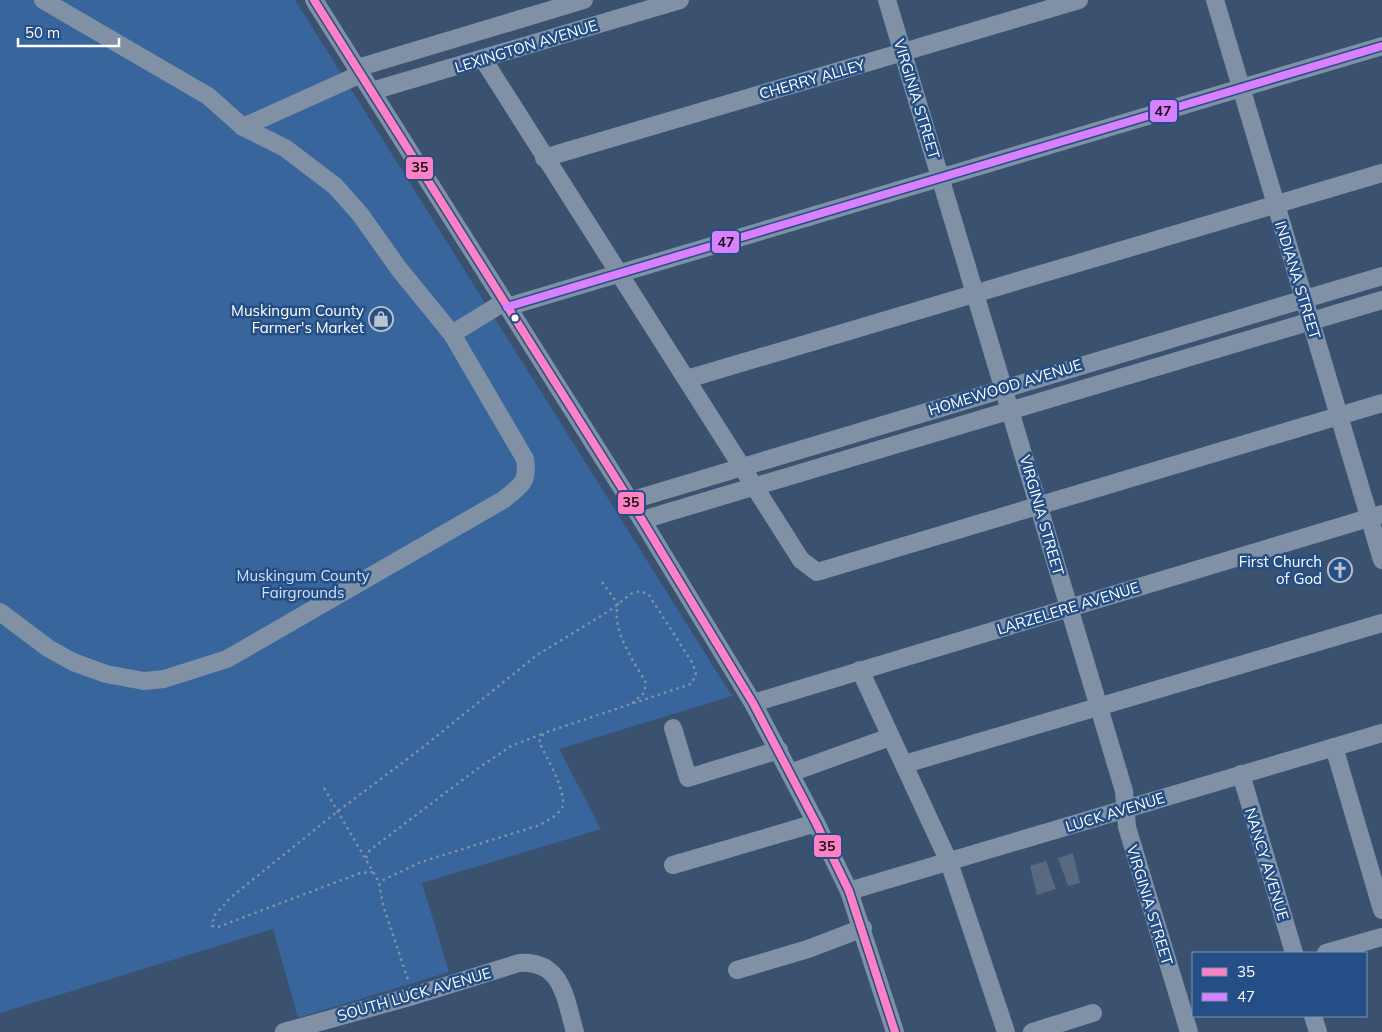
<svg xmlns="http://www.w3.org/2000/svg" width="1382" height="1032" font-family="Mulish,sans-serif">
<rect width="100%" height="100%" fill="#3a516f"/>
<path fill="#38659b" d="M0 0H295L732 696 559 749 601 829 422 883 449 972 298 1018 273 929 0 1013Z"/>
<g fill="#576a81">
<path d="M1073 853 1080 883 1068 886 1058 858Z"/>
<path d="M1046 861 1056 889 1037 895 1030 866Z"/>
</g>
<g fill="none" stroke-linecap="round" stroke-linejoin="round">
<g stroke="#8091a5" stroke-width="2.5" stroke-dasharray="2.5 4" stroke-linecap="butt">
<path d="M602 582 618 604C611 631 634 661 646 683L644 693 631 704"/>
<path d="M324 788 379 882 383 905 409 983"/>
<path d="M366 858 370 850 477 769 511 746 542 734"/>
<path d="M373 872 360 873 218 927 212 926 214 916 230 898 338 811 422 748 537 655 609 611 631 594 640 591 649 595 693 664 696 675 691 684 544 733 539 742C546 756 568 794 562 808 557 816 548 820 540 825L421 862 379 882"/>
</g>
<g stroke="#8091a5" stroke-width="18">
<path d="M314 0 642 520 753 703 816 823 849 891 895 1032"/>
<path d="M887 0 1124 791 1127 827 1189 1032"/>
<path d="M1215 0 1382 560"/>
<path d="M483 59 801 560 817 572 1382 403"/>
<path d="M357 68 584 0"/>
<path d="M372 91 680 0"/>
<path d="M243 127 361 74"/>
<path d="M544 158 1079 0"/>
<path d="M507 307 1382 46"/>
<path d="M452 334 504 302"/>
<path d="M687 379 1382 173"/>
<path d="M629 501 1382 276"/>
<path d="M642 520 1382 300"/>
<path d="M0 612 48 648 73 662 106 674 144 681 164 679 227 659 503 500C520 486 529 483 525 459L452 334 399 269 360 214 335 186 285 148 243 127 208 96 43 0"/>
<path d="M860 670 949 862 1006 1032"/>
<path d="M753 703 1382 514"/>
<path d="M673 728 688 778 779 750"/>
<path d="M1334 747 1382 910"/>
<path d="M905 764 1382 623"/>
<path d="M790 773 890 737"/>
<path d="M1241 774 1294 953"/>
<path d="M673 865 816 823"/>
<path d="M849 891 1382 733"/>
<path d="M1326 953 1382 937"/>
<path d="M737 970 808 949 863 928"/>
<path d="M1313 1016 1318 1032"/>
<path d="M284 1032 413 996 519 963C563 960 565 999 575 1032"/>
<path d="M1032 1032 1093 1013"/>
</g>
<defs>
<path id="bus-1" d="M314 0 642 520 753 703 816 823 849 891 895 1032"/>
<path id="bus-2" d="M507 307 1382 46"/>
</defs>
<use href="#bus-1" stroke="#244e85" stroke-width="11"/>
<use href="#bus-2" stroke="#244e85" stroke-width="11"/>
<use href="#bus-1" stroke="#ff80c5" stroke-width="8"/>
<use href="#bus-2" stroke="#d880ff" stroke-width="8"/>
</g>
<defs>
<symbol id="shop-ring" viewBox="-11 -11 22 22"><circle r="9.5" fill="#244e85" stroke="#bac2cd" stroke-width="1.5"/><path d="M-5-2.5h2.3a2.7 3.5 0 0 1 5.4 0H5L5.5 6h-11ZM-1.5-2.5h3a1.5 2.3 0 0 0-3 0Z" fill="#bac2cd"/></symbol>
<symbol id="church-ring" viewBox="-11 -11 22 22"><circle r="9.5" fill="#244e85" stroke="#bac2cd" stroke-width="1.5"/><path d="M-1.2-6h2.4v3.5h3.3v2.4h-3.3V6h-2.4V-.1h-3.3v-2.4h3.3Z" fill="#bac2cd"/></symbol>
</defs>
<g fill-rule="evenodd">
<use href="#shop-ring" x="367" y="305" width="28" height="28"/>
<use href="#church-ring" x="1326" y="556" width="28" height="28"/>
</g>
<circle fill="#fff" stroke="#244e85" stroke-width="2" cx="515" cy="318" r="4.5"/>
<g text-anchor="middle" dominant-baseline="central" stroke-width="5" stroke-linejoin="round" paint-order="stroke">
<g font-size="15" fill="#fff" stroke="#244e85">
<text transform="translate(526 46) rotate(-17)">LEXINGTON AVENUE</text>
<text transform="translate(812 79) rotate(-16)">CHERRY ALLEY</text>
<text transform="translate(917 99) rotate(73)">VIRGINIA STREET</text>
<text transform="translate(1298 280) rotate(73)">INDIANA STREET</text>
<text transform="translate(1005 387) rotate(-17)">HOMEWOOD AVENUE</text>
<text transform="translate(1042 515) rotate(74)">VIRGINIA STREET</text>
<text transform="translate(1068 608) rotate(-17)">LARZELERE AVENUE</text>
<text transform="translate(1115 812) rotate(-17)">LUCK AVENUE</text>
<text transform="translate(1267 864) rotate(73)">NANCY AVENUE</text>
<text transform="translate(1150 905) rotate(73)">VIRGINIA STREET</text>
<text transform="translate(414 994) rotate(-16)">SOUTH LUCK AVENUE</text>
</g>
<g font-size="15" fill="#fff" stroke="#244e85" text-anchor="end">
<text x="364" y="310">Muskingum County<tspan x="364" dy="17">Farmer's Market</tspan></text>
<text x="1322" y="561">First Church<tspan x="1322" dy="17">of God</tspan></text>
</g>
<g font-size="15" fill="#d1e2f6" stroke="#244e85">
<text x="303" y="575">Muskingum County<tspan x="303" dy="17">Fairgrounds</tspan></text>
</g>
</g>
<g stroke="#244e85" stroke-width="2">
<rect x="1149" y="99" width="29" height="24" rx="5" fill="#d880ff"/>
<rect x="405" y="156" width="29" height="24" rx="5" fill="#ff80c5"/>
<rect x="711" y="230" width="29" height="24" rx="5" fill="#d880ff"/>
<rect x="617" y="491" width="28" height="24" rx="5" fill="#ff80c5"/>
<rect x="813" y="834" width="29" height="24" rx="5" fill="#ff80c5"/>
</g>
<g font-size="14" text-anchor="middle" font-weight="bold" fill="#111">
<text x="1163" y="116">47</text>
<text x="420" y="172">35</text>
<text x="726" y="247">47</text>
<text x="631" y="507">35</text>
<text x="827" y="851">35</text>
</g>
<rect x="1192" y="952" width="175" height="65" fill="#244e85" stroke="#7c95b6"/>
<rect x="1202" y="968" width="25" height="8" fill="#ff80c5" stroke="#7c95b6"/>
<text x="1237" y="977" font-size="15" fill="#ffffff">35</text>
<rect x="1202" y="993" width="25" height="8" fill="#d880ff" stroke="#7c95b6"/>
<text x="1237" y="1002" font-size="15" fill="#ffffff">47</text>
<path d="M18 38v8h101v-8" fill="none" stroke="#ffffff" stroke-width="2.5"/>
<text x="25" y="38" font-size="15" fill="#ffffff" stroke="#244e85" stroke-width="4" paint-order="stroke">50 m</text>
</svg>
